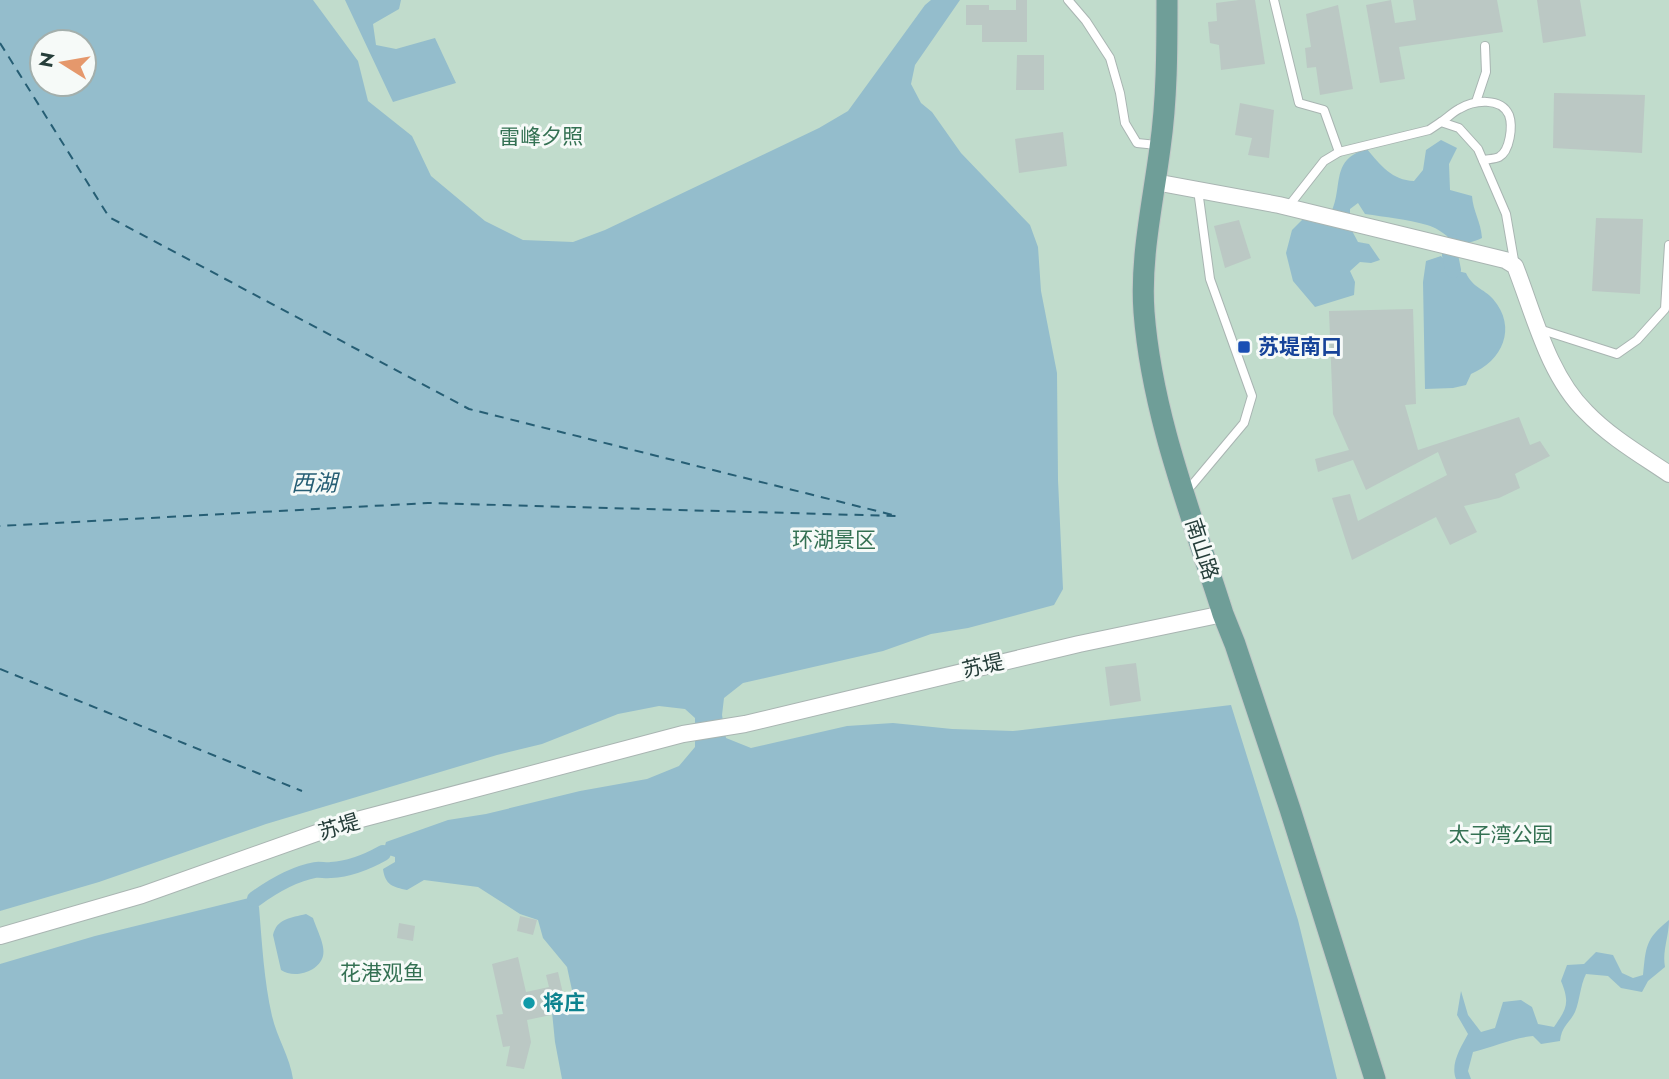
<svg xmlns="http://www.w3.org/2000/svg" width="1669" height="1079" font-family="Jost,'Noto Sans SC',sans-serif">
<rect width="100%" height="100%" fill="#e6edeb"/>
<path fill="#c1dccc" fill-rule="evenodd" d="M0 0H1669V1079H0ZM42 42H84V84H42Z"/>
<g fill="#94bdcc" fill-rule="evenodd">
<path d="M0 0H313L358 61 368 101 412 136 431 176 485 221 523 240 573 242 605 230 819 128 848 111 925 5 931 0H960L915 65 911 84 921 103 932 112 961 153 1030 225 1038 247 1041 291 1057 373 1058 480 1063 589 1054 605 968 628 931 634 883 651 743 683 724 698 722 715 726 738 751 748 847 726 893 723 952 729 1013 731 1231 705 1298 920 1337 1079H562L555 1042 552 1012 575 1004 567 967 543 938 538 920 520 914 478 887 424 880 407 890C393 887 385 885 383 869L395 862V857L383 853 386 842 448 820 486 814 580 791 647 779 679 766 695 747V718L685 709 659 706 618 714 542 744 497 755 266 824 99 882 0 911ZM42 42H84V84H42Z"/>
<path d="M345 0H401L399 9 373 24 376 45 396 49 435 38 456 83 393 102Z"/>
<path d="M1441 140 1457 148 1449 164 1450 190 1472 196C1473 211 1481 222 1482 238 1452 252 1451 232 1427 225 1407 219 1385 217 1365 214L1358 203 1350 209V227L1358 242 1369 244 1380 260 1371 263 1360 262 1350 271 1355 282 1354 295 1315 307 1293 281 1286 253 1292 230 1308 214 1328 218C1346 190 1327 160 1367 149 1381 166 1392 180 1414 181L1423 170 1426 150Z"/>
<path d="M1441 256 1453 270 1466 273C1473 288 1483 288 1493 299 1518 328 1502 361 1471 374L1466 385 1453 388 1425 389 1423 282 1426 261Z"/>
<path d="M249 898 255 899 259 907C262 943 264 981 272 1016 277 1038 290 1057 293 1079H0V964L95 936Z"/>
<path d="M306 914 313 918C316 928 326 946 323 956 319 972 294 979 281 970L273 935C277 918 291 918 306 914Z"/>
<path d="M1669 920C1669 937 1662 951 1665 967L1648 981 1642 992 1621 988 1608 976 1586 974C1580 986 1580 1000 1575 1012 1569 1024 1562 1025 1560 1041L1541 1044 1533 1036C1513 1038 1493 1047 1473 1052L1468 1071 1471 1079H1456C1450 1064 1461 1047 1468 1034L1457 1015 1461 991 1468 1015 1481 1032 1495 1028 1503 1002 1521 1000 1532 1007 1538 1024 1554 1027C1567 1008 1570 1003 1561 981L1567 965 1584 964 1596 952 1613 955 1622 973 1633 978 1643 975C1646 947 1645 939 1669 920Z"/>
</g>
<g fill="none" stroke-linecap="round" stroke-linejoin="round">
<g stroke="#94bdcc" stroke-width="16">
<path d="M1453 242 1450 255 1453 270"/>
<path d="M255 899C273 886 293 874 315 870 320 869 326 871 331 870 351 869 367 862 383 853"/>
</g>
<g stroke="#265e74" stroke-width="2" stroke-dasharray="9 7" stroke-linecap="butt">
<path d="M0 43 109 217 469 409 897 516 428 503 0 526"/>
<path d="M0 669 302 791"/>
</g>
</g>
<g fill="#bbc8c4">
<path d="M1016 0H1027V42H982V25H966V5H989V10H1016Z"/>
<path d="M1239 0H1255L1265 64 1221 70 1219 45 1210 43 1208 22 1217 21 1216 3Z"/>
<path d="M1391 0 1395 23 1416 20 1413 0H1497L1503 32 1399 47 1405 79 1380 83 1366 5Z"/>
<path d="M1537 0H1580L1586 36 1543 43Z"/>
<path d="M1338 5 1353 89 1320 95 1316 67 1307 68 1305 48 1311 47 1306 14Z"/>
<path d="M1017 55H1044V90H1016Z"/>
<path d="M1554 93 1645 95 1642 153 1553 148Z"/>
<path d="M1240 103 1274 110 1269 158 1248 155 1252 138 1235 135Z"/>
<path d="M1063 132 1067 166 1019 173 1015 139Z"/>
<path d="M1596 218 1643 219 1640 294 1592 291Z"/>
<path d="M1239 220 1251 258 1225 268 1214 226Z"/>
<path d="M1413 309 1416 404 1405 405 1418 450 1519 417 1530 445 1540 441 1550 456 1515 474 1520 488 1499 498 1464 506 1477 532 1450 545 1436 517 1352 560 1332 498 1350 494 1358 521 1447 475 1438 452 1366 490 1353 460 1318 472 1315 459 1349 450 1333 414 1329 311Z"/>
<path d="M1136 663 1141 701 1110 706 1105 667Z"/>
<path d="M520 916 537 920 533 935 517 931Z"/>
<path d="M399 923 415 926 413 941 397 938Z"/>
<path d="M518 957 526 992 549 987 546 975 558 972 565 1002 550 1005 551 1015 527 1020 531 1042 524 1069 506 1066 510 1046 503 1047 496 1015 503 1014 492 964Z"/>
</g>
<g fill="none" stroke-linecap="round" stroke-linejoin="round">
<defs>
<g id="lane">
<path d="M1068 0 1086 21 1110 58 1120 93 1125 123 1137 143 1157 145"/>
<path d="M1274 0 1299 103 1324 110 1339 152"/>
<path d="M1476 102 1486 72 1485 46"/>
<path d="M1441 122C1447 118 1453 112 1459 109 1474 100 1501 97 1509 115 1513 126 1510 151 1499 157 1495 159 1488 159 1483 160"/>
<path d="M1288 207 1324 161 1339 152 1429 130 1441 122 1459 128 1478 149 1506 214 1515 266"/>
<path d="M1539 329 1617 354 1637 340 1665 309 1669 245"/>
<path d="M1184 490 1192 485 1244 423 1252 396 1210 279 1198 190"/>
</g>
<g id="street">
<path d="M1155 182 1279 205 1505 260 1515 266C1534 314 1548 375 1586 412 1610 437 1641 455 1669 474"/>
<path d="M0 936 142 895 342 824 683 734 745 724 1079 644 1223 614"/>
</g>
<path id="primary" d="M1167 0C1167 50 1167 99 1160 148 1153 202 1140 258 1144 312 1152 416 1192 516 1223 614L1235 644 1290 809 1375 1079"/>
</defs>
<use href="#lane" stroke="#a9b5b2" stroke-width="10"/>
<use href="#street" stroke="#a9b5b2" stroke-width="18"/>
<use href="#primary" stroke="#c2c9c8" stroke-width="23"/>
<use href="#lane" stroke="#fff" stroke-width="8"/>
<use href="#street" stroke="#fff" stroke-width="16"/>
<use href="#primary" stroke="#6f9e98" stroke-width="21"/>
</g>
<rect fill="#1a4fb4" stroke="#f6faf8" stroke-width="2.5" x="1237" y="340" width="14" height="14" rx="3.5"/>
<circle fill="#0f9aa8" stroke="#f6faf8" stroke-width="2.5" cx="529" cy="1003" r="7"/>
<g text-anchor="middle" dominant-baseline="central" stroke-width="6" stroke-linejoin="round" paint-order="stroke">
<g font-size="21" fill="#347153" stroke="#f6faf8">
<text x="541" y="137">雷峰夕照</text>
<text x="834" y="540">环湖景区</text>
<text x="1501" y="835">太子湾公园</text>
<text x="382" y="973">花港观鱼</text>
</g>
<g font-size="21" font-weight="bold" fill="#164399" stroke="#f6faf8" text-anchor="start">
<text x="1258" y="347">苏堤南口</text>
</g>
<g font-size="21" fill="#263e3a" stroke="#f6faf8">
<text transform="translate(1202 549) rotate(72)">南山路</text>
<text transform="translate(983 666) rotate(-13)">苏堤</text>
<text transform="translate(339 827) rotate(-17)">苏堤</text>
</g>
<g font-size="21" font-weight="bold" fill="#0d838f" stroke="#f6faf8" text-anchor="start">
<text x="543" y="1003">将庄</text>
</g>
<g font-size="23" font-style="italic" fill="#265e74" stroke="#f6faf8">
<text x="314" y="483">西湖</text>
</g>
</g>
<g transform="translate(63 63) rotate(281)"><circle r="33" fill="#f6faf8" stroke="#a3afac" stroke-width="2"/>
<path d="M0-5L12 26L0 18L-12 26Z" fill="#e5986c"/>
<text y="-10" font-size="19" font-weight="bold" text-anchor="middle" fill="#263e3a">N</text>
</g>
</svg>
